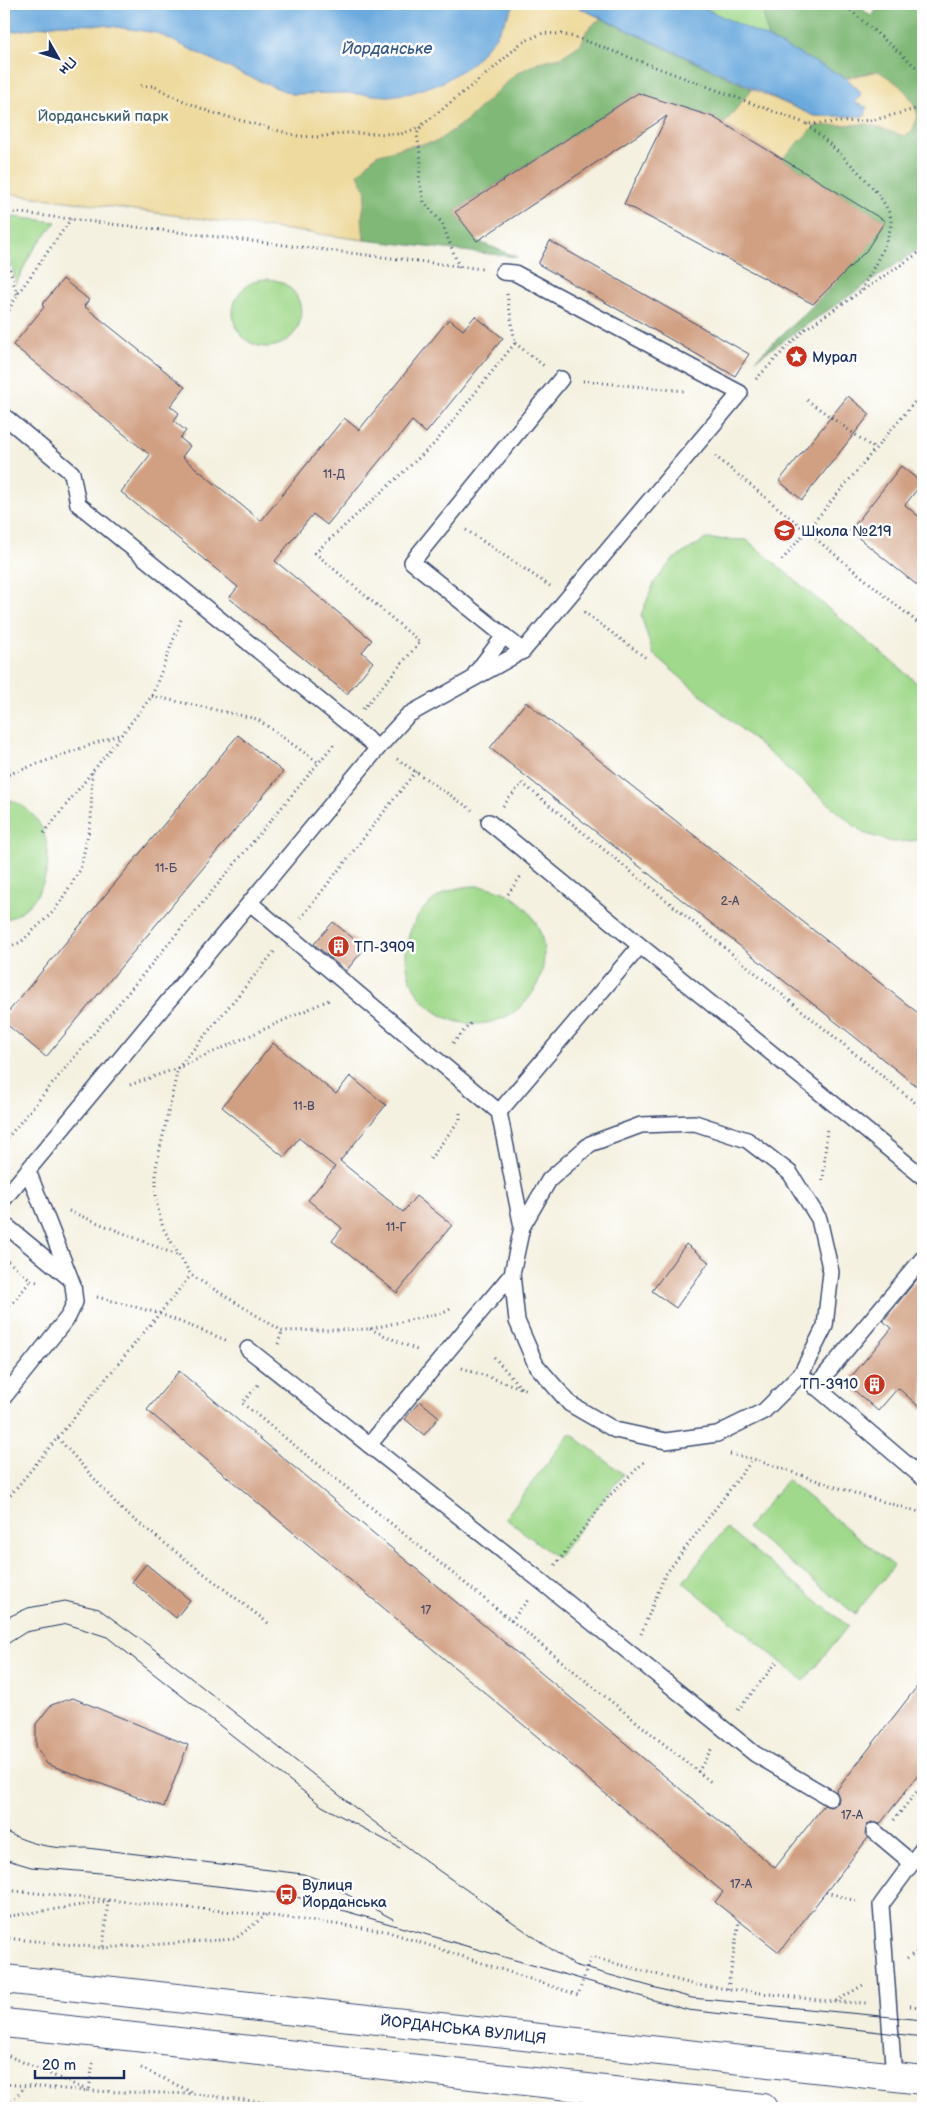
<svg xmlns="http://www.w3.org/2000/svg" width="927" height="2112" font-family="'Balsamiq Sans',sans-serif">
<rect width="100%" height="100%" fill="#fff"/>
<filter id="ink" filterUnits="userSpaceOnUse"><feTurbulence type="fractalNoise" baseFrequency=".02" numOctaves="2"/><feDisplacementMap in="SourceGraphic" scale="10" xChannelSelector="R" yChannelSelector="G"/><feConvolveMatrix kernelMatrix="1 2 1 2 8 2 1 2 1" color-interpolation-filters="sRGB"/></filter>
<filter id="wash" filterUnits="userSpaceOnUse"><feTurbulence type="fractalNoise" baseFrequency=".0096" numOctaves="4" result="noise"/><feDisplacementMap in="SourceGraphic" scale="20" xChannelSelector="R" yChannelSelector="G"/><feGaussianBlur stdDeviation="1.12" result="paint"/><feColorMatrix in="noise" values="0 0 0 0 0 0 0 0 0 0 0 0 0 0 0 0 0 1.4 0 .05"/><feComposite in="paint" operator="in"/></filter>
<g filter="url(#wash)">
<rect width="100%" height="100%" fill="#f4f1e0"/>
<g fill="#a0d98b" stroke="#5e8474">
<path d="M695 4H762L768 38Z"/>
<path d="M4 216 56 222 31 253 16 284 4 231Z"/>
<circle cx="267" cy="313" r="34"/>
<path d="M706 539 747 540 923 688V840L892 842 863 833 653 654 641 615 654 583 672 560Z"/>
<path d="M4 797C14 801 25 806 33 815 62 849 47 907 4 920Z"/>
<circle cx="475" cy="955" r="69"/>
<path d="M570 1433 623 1474 557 1558 505 1518Z"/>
<path d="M787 1480 894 1566 855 1614 747 1528Z"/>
<path d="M726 1528 848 1626 804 1681 683 1582Z"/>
</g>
<g fill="#80b977" stroke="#4e746a">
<path d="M762 4H856L871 16 882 4H923V246L756 359C801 316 852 274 885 221L782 159 815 126 868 124 904 136 878 71 846 78 768 38Z"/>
<path d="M601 18 752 89 724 124 713 117 638 93 455 211 477 241 517 257 364 240 362 216 366 193 358 174 376 155 404 147 436 142 467 120 513 75 538 62 561 57 581 44 587 30Z"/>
</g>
<g fill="#eeda9e" stroke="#84847e">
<path d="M515 4H571L601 18 587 30 581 44 561 57 538 62 514 75 467 120 436 142 404 147 376 155 358 174 366 193 362 216 364 240 4 193V33L59 24 103 25 157 33 240 73 292 94 344 93 389 96 496 36Z"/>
<path d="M878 71C900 85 910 91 918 116L912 131 904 136 868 124 815 126 782 159 724 124 752 89 814 116H865L855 103 860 91 846 78Z"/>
</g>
<g fill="#6caade" stroke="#446c9e">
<path d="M4 4H515L496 36 472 64 443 82 411 93 389 96 344 93 292 94 240 73 157 33 103 25 59 24 4 33Z"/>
<path d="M571 4H695L768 38 846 78 860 91V97L855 103 867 107 865 116H814Z"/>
</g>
<g id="blocks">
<g fill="#d1a083">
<path d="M638 93 713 117 885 221 866 251 813 304 624 204 667 116 477 241 455 212Z"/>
<path d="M550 241 749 354 735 376 538 264Z"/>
<path d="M63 279 89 300 84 306 185 387 170 406 179 413 174 421 186 431 180 438 190 446 182 457 261 521 344 418 359 430 449 319 463 330 475 316 503 338 426 433 412 421 327 525 313 514 275 561 372 640 362 652 373 662 347 694 229 598 238 587 121 492 150 455 13 345 44 307 42 305Z"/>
<path d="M848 396 870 414 802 500 779 481Z"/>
<path d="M901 466 922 483 905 505 923 520V590L850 531Z"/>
<path d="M526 702 923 1017V1091L490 748Z"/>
<path d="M238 735 283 772 46 1057 4 1022V1017Z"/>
<path d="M333 922 365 948 346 971 314 944Z"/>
<path d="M273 1043 336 1094 350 1076 386 1105 340 1161 403 1212 416 1196 452 1225 397 1293 332 1241 342 1228 308 1200 335 1167 299 1138 284 1157 222 1107Z"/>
<path d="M686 1244 709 1262 676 1308 652 1291Z"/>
<path d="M923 1272V1410L898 1388 878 1411 846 1383 892 1328 883 1321Z"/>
<path d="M179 1371 775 1868 824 1805 830 1807 838 1803 839 1798 836 1791 923 1679V1769L880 1824 871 1822 867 1825 865 1834 868 1838 779 1952 715 1902 723 1892 147 1410Z"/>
<path d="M420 1401 439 1417 424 1435 405 1419Z"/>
<path d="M146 1564 190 1600 176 1618 132 1582Z"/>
<path d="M73 1698 188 1745 164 1807 47 1764 36 1746V1724L51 1705Z"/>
</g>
</g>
</g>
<g filter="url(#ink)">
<use href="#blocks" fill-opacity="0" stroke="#3c4c72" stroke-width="1"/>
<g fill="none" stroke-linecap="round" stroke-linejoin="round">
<defs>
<g id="lane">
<path d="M4 416 72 473 78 504 378 748"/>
<path d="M523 651 412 562 561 379"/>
<path d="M475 674 504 636"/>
<path d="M489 822 923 1177"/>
<path d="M250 903 499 1112 522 1227 512 1274 517 1321 536 1365 570 1404 615 1430 666 1441 717 1434 764 1411 801 1374 825 1326 831 1272 819 1219 790 1173 747 1140 695 1123 641 1125 590 1144 549 1180 522 1227"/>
<path d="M499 1112 640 946"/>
<path d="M4 1199 378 748 408 715 523 651 740 393 515 273 503 272"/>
<path d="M4 1224 68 1277"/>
<path d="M248 1349 542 1582 755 1754 830 1798"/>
<path d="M808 1380 923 1478"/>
<path d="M815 1387 923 1258"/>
<path d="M4 1397 68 1317 75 1302 73 1285 28 1171"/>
<path d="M369 1445 512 1274"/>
<path d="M874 1831 912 1863"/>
<path d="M894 2077 881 1905 923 1848"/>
</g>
<g id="secondary">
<path id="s1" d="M4 1979 923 2080"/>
<path d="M4 2023C257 2049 509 2081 763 2108"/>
</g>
</defs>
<use href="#lane" stroke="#3c4c72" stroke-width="18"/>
<use href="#secondary" stroke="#3c4c72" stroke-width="30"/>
<g stroke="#3c4c72" stroke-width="3" stroke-dasharray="1 4" stroke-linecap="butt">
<path d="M843 4 923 73"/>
<path d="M141 86H154L172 96 210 112 298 136 318 137 345 133 401 134 421 127"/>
<path d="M807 124C827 142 890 195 891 221 892 237 869 275 861 291"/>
<path d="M4 211 482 269"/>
<path d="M4 250 17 294"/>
<path d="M459 267 442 223 424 202 419 179 421 160 417 134 421 126 495 67 521 43 543 33 562 34 578 38 807 124 874 120 923 107"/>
<path d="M4 319 17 295 71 219"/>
<path d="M515 343 544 366"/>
<path d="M756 379 805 329 923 250"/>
<path d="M583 381 684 391"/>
<path d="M807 400 875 449"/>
<path d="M715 456 923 627"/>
<path d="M466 530 550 586"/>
<path d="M782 560 923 392"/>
<path d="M584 612 646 658"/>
<path d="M152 696 257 719 319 763"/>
<path d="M363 709 420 642 315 553 435 443 515 343 507 294"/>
<path d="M397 759 472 810"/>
<path d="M4 776 121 734"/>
<path d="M503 806 522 783 923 1109"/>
<path d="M44 833 152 696 182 617"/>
<path d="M508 894 521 876"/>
<path d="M301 918 416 771"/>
<path d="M4 949 21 942 55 910 80 870 91 821 92 772"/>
<path d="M274 952 178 1068 156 1167V1201L163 1228 191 1275 282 1331 369 1329 445 1312 452 1308"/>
<path d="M453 1043 471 1023"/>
<path d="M130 1085 178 1068 331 999"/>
<path d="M4 1142 335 743"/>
<path d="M430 1159 460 1119V1110"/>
<path d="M823 1181 827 1127"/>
<path d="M69 1211 179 1256"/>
<path d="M4 1258 31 1280 37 1282"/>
<path d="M97 1297 158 1313 228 1341"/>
<path d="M4 1314 31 1280"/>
<path d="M370 1329 419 1351"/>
<path d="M278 1344 282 1331"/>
<path d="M494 1357 521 1388"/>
<path d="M462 1368 527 1390"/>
<path d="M258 1385 242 1403 711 1782"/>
<path d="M58 1438 123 1511 268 1623"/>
<path d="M730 1454 753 1459 863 1496 923 1513"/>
<path d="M4 1503 191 1275"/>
<path d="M555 1565 609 1496 645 1461"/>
<path d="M511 1621 528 1600"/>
<path d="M641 1634 665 1575 753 1459"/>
<path d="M738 1710 777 1662"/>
<path d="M922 1770 923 1771"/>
<path d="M698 1772 712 1748"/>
<path d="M894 1820 923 1784"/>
<path d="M4 1890 266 1915 386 1931 578 1995 591 1957 696 1985 835 2002 866 2003"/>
<path d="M826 1892 859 1902"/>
<path d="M4 1917 108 1901 103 1948"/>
<path d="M4 1938 103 1948 235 1939 266 1915"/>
<path d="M907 1958 923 1948"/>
<path d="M728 1989 739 1921"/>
<path d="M836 2001 865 1984"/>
<path d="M910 2006 923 2007"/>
<path d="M4 2054 89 2091 93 2061"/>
<path d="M141 2068 194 2093"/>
<path d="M4 2084 89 2091 196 2094 309 2108"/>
<path d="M4 2108 25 2087"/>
<path d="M244 2108 250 2101"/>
</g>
<use href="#lane" stroke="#fff" stroke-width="15"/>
<use href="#secondary" stroke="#fff" stroke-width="28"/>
<g stroke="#1b2f5e" stroke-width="1">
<path d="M4 1619 28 1608 65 1601 99 1609 158 1652 353 1806 438 1870 574 1965 692 1998 923 2020"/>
<path d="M4 1646 26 1632 67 1624 107 1637 322 1806 400 1848"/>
<path d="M4 1831C34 1846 53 1849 87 1848L303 1874 318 1879 393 1919"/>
<path d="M4 1859 31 1867 112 1874 286 1894 688 2010 923 2037"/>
</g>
</g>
</g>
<defs>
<symbol id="sight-disc" viewBox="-11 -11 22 22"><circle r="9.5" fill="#c8321e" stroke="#fff"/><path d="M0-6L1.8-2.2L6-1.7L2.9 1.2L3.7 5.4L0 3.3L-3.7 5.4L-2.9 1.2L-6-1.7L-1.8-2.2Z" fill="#fff"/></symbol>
<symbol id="school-disc" viewBox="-11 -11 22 22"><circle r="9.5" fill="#c8321e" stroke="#fff"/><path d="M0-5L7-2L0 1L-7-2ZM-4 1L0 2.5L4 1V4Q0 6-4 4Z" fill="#fff"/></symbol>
<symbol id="building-disc" viewBox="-11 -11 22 22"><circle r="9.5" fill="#c8321e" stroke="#fff"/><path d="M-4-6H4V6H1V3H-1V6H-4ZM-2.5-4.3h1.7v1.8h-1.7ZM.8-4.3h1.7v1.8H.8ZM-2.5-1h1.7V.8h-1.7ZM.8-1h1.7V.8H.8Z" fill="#fff"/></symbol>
<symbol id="bus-disc" viewBox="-11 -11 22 22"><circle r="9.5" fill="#c8321e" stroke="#fff"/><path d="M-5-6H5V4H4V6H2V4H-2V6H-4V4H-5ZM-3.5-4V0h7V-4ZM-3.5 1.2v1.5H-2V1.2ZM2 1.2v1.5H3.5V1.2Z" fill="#fff"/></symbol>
</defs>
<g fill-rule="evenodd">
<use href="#sight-disc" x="784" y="344" width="25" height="25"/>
<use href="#school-disc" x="772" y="518" width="25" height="25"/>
<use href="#building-disc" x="326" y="934" width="25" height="25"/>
<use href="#building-disc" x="862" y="1372" width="25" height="25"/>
<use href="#bus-disc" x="274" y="1882" width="25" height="25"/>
</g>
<g text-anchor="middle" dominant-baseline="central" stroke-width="5" stroke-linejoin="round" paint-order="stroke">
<g font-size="12" fill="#484b67">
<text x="334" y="474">11-Д</text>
<text x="166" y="868">11-Б</text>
<text x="730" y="901">2-А</text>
<text x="304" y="1106">11-В</text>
<text x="396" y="1227">11-Г</text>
<text x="426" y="1610">17</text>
<text x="852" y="1815">17-А</text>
<text x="741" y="1884">17-А</text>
</g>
<g font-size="15" fill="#43626c" stroke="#fff">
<text x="103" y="116">Йорданський парк</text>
</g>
<g font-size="15" fill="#1b2f5e" stroke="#fff" text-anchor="start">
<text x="812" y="357">Мурал</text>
<text x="801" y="531">Школа №219</text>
<text x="354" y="947">ТП-3909</text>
<text x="858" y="1384" text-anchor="end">ТП-3910</text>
<text x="302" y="1885">Вулиця<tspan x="302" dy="17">Йорданська</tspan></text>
</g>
<g font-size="15" fill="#1b2f5e" stroke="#fff">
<text stroke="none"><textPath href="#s1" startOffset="462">ЙОРДАНСЬКА ВУЛИЦЯ</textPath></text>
</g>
<g font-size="16" font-style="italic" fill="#375a8b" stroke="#fff">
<text x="387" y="49">Йорданське</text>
</g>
</g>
<rect width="927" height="2112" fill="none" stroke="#fff" stroke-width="20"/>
<g transform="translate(58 58) rotate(129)" stroke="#ffffff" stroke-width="4" paint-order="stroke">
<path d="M0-4L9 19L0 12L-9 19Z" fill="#1b2f5e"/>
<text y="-8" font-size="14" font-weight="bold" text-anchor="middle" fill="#1b2f5e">Пн</text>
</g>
<path d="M35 2070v8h89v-8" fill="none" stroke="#1b2f5e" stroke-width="2.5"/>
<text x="42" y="2070" font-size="15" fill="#1b2f5e" stroke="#ffffff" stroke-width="4" paint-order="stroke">20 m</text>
</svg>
